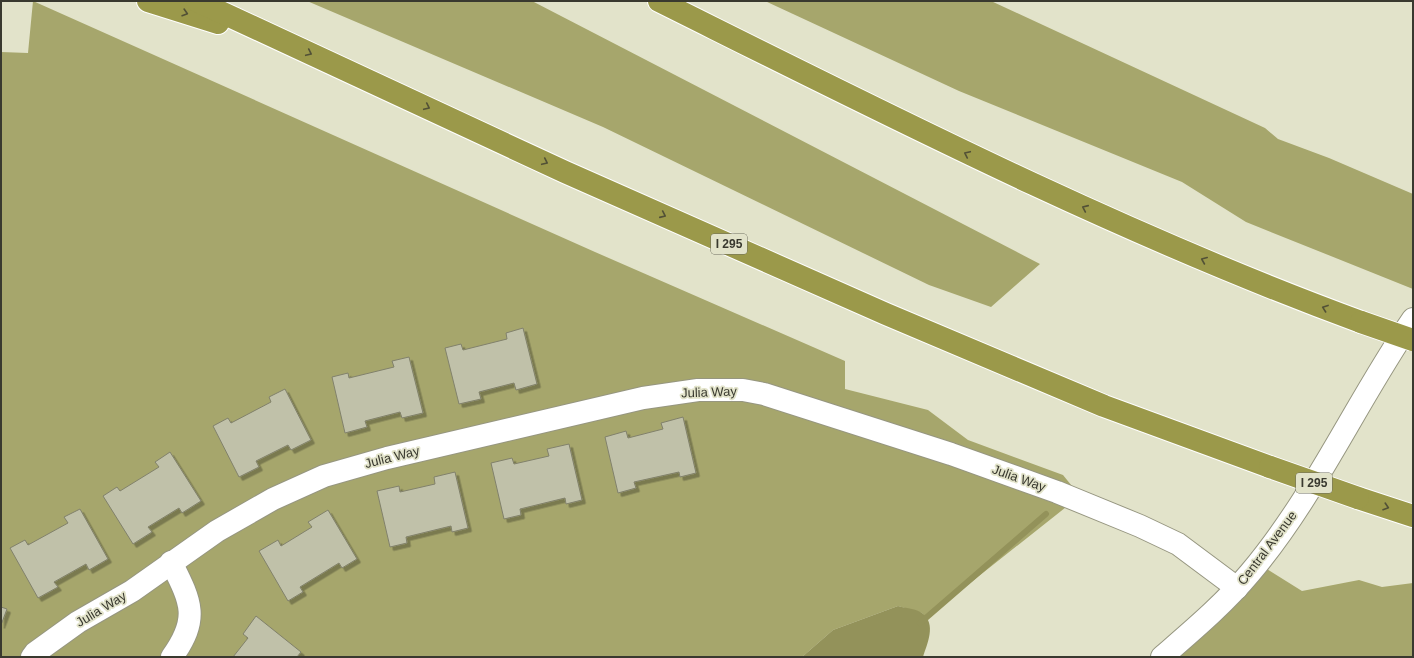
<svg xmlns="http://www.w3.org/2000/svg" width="1414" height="658" font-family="Arial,sans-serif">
<defs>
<filter id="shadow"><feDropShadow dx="3.5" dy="3.5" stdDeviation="0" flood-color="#0004"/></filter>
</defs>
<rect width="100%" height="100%" fill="#e2e3ca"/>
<g fill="#a6a66c">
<path d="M33 1 595 252 845 361V389L928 410 968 440 1063 475 1080 496 926 618 922 613 898 606 833 630 802 657H1V52L28 53Z"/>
<path d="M307 1H532L1040 264 991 307 929 285 603 127Z"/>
<path d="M765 1H991L1265 128 1278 139 1329 158 1413 194V289L1246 222 1182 182 959 91Z"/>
<path d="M1259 564 1302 591 1359 580 1382 587 1413 583V657H1154Z"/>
</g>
<path fill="#93925a" d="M898 606C905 608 917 609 922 613 937 624 927 644 923 657H802L833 630Z"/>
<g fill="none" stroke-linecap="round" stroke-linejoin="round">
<path stroke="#93925a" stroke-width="6" d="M920 623 1046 514"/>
</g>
<g fill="#c0c1a9" stroke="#81816b" filter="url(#shadow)">
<path d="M523 328 537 384 516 390 514 383 479 392 481 399 459 404 445 348 461 344 463 350 507 339 506 333Z"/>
<path d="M409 357 423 413 402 418 400 412 365 421 367 427 345 433 332 377 348 373 349 378 394 367 392 361Z"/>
<path d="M285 389 311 440 291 450 288 445 256 461 259 467 239 477 213 426 228 418 231 423 271 402 269 397Z"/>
<path d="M683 417 696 473 680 477 679 472 634 482 636 488 618 493 605 437 626 431 628 438 663 429 661 423Z"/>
<path d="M569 444 582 500 566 504 565 498 520 509 521 515 504 519 491 463 512 458 514 464 549 456 547 449Z"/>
<path d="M170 452 201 501 182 513 179 508 148 527 152 532 133 544 103 496 117 487 120 491 159 467 155 462Z"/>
<path d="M455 472 468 528 452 532 451 526 406 537 407 543 390 547 377 491 399 486 400 492 435 484 434 477Z"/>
<path d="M80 509 108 559 89 570 86 564 54 582 58 587 38 598 10 548 25 540 28 545 68 523 64 517Z"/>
<path d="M328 510 357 559 342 568 339 563 300 587 303 592 288 601 259 551 278 540 281 546 312 527 308 522Z"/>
<path d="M1 607 7 609 1 625Z"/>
<path d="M256 616 301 652 297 657H233L248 638 243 634Z"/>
</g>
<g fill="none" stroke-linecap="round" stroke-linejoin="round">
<defs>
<g id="minor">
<path d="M171 562C191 602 200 618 172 657"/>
<path d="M32 657 35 653 78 622 132 591 217 531 273 499 324 476 387 458 643 398 698 390H743L764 394 951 454 1057 492 1140 526 1178 544 1237 588"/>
</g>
<path id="tertiary" d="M1162 657C1193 630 1224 604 1250 573 1315 496 1356 402 1413 319"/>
<g id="motorway">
<path d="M148 1 218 23"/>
<path d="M197 1 565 172 886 314 1104 406 1270 467"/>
<path d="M659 1C890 116 1119 233 1361 322"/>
<path d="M1358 498 1413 516"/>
</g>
</defs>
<use href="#minor" stroke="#969680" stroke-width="24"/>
<use href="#tertiary" stroke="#969680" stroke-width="24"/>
<use href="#motorway" stroke="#fff" stroke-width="24"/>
<use href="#minor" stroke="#fff" stroke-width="22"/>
<use href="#tertiary" stroke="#fff" stroke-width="22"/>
<use href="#motorway" stroke="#9b994a" stroke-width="22"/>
<defs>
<g id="motorway-bridge">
<path d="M1361 322 1413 340"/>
<path d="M1270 467 1358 498"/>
</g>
</defs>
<use href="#motorway-bridge" stroke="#fff" stroke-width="24" stroke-linecap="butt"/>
<use href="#motorway-bridge" stroke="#9b994a" stroke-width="22"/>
</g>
<defs><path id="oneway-chevron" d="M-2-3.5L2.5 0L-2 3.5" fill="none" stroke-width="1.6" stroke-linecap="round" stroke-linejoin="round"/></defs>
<g stroke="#525136">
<use href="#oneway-chevron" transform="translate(185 13) rotate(17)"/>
<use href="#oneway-chevron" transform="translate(309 53) rotate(25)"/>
<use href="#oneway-chevron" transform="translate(427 107) rotate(25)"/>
<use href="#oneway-chevron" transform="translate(967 154) rotate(-155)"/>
<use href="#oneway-chevron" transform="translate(545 162) rotate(25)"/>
<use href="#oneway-chevron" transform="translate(1085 208) rotate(-156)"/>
<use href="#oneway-chevron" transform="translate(663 215) rotate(24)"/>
<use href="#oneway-chevron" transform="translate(1204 260) rotate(-157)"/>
<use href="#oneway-chevron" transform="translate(1325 308) rotate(-160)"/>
<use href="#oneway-chevron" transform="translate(1386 507) rotate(18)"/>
</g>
<g text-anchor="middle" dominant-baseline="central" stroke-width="3.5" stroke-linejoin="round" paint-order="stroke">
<g fill="#e2e3ca" stroke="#6c6c5e" stroke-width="1">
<rect x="711" y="234" width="36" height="20" rx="3"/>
<rect x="1296" y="473" width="36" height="20" rx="3"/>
</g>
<g font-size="12" font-weight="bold" fill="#39392f">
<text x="729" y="244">I 295</text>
<text x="1314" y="483">I 295</text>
</g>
<g font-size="13" fill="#39392f" stroke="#e2e3ca">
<text transform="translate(709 392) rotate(-2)">Julia Way</text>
<text transform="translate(392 457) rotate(-14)">Julia Way</text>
<text transform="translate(1019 478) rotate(20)">Julia Way</text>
<text transform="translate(1267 548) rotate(-53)">Central Avenue</text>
<text transform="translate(101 609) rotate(-31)">Julia Way</text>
</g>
</g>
<rect width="1414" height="658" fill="none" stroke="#39392f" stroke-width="4"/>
</svg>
